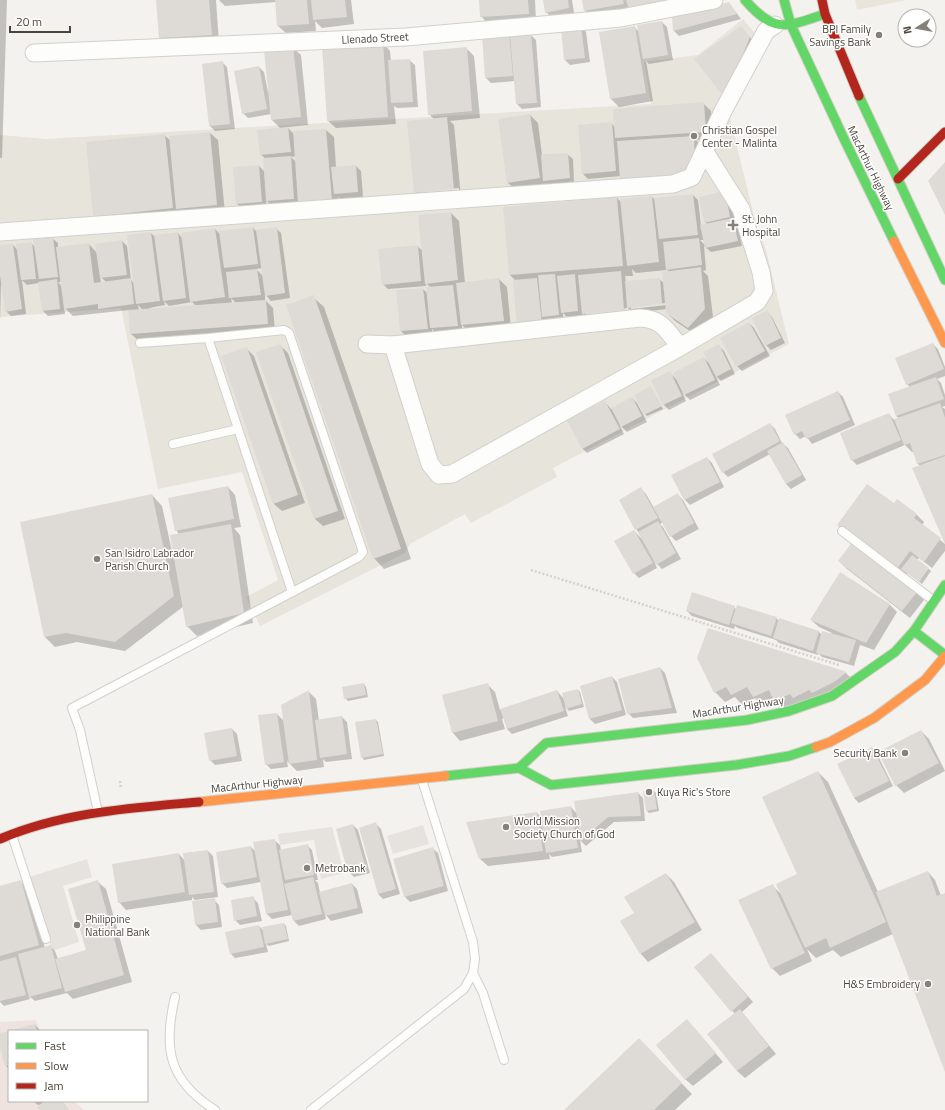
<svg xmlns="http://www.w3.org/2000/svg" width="945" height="1110" font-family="'Titillium Web',sans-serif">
<rect width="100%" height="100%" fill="#f4f2ee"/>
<path fill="#e7e4dc" d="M743 19 764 44 729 114 756 224 766 250 789 344 553 468 557 477 471 523 465 514 410 544 405 553 260 626 246 597 278 580 242 472 158 489 121 308 0 317V135L46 139 651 104 644 62 698 55Z"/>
<path fill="#eae5da" d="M855 0H907L857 10Z"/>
<path fill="#eee3df" d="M36 1020 40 1031H9V1101H74L84 1110H0V1022Z"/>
<g fill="#e6e3df">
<path d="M423 825 429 844 393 854 387 836Z"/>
<path d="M332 827 344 873 321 879 314 840 280 845 278 834Z"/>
<path d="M87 859 92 877 63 886 79 942 52 951 29 877Z"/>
</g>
<g fill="#0003" fill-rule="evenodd">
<path d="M0 0H7L2 158H0Z"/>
<path d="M157 0H216L219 43 167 46 160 38Z"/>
<path d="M219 0H351L354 24 322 28 315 21 316 31 286 33 278 26 276 2 225 6Z"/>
<path d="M480 0H535L536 21 488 24 481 16Z"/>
<path d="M544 0H572L574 13 551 17 546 12Z"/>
<path d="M583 0H721L593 19 585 11Z"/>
<path d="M729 3 741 19 679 36 674 31 673 17Z"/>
<path d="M662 22 667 27 673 60 649 64 646 61 653 101 619 107 611 99 600 33 634 27 640 33Z"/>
<path d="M581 27 586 32 590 62 570 65 565 60Z"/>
<path d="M531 35 536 40 541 107 522 109 517 104 515 81 491 83 486 78 483 36Z"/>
<path d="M748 35 757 45 725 98Z"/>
<path d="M383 43 390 51 391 61 409 60 415 65 418 107 397 108 394 106 396 124 336 128 328 121Z"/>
<path d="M293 48 301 55 308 125 287 127 294 134V132L326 130 334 137 336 167 356 166 361 171 363 197 340 199 338 197 339 208 272 206 266 200 267 207 242 209 237 204 259 166 265 172 264 157 261 155 281 129 272 120V114L248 118 243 113 259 67 264 72 268 92H269ZM296 156V162L291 157Z"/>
<path d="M466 48 474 56 480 118 450 121 454 125 461 197 423 200 415 192 434 119 429 114ZM459 188V190L420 193V191Z"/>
<path d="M222 62 227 67 235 129 215 131 210 126Z"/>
<path d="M703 103 711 111 713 139 696 140 701 145 703 168 628 186 621 178V176L588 179 583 174 611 123 615 127Z"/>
<path d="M530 115 538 123 542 155 567 154 573 159 574 183 549 185 546 183 547 186 516 190 508 183Z"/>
<path d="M210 133 218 140 225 213 105 226 94 216 164 135 171 141 170 137Z"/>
<path d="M693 195 698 200 701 226 707 224 705 222 730 197 735 221 737 224 742 246 711 252 704 246 706 270 703 271 708 276 713 317 696 335 675 321 667 313V309L633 313 628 308 586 313V315L629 311V315L588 319 583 314V316L567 317 563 313V320L548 322 545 319 546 329 516 281 510 275 617 198 622 203 652 197 654 199ZM700 240H704L705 245ZM632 269 636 273 667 270 670 272 664 283 659 279 626 282 625 276H633ZM667 303V305L631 309V306Z"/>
<path d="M451 213 459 221 465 283 499 279 507 287 511 329 469 332 462 325V330L436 333 432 329V333L406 336 401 331 397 291 423 289 427 293 431 288 426 283V286L388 289 383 284 417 246 423 251Z"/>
<path d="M253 228 256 231 276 228 281 233 290 298 271 301 265 294V300L273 308 275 331 139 341 131 334 129 310 73 316 64 307 65 314 48 316 43 311 39 283 27 285 22 280 26 314 11 316 6 311 2 285H1L0 322V246L13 245 18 250 31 243 35 247 52 238 58 243V248L89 244 97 253 122 241 127 246 131 280 134 283 151 233 154 236 178 233 183 239 215 229 220 234ZM262 268 263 276 256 269ZM100 276 106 282 101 283ZM58 282H62V287ZM231 298 236 303H232ZM164 301 169 306 192 302 196 306 150 309 149 308 165 305ZM138 305 143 310H139Z"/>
<path d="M313 297 324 307 411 559 384 569 374 558Z"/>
<path d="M767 312 772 317 785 343 771 350 766 345Z"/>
<path d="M749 323 754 328 770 356 742 371 737 366Z"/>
<path d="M933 344 938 349 945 367V376L937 379 941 383 945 395V406L942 407 945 409V542L920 466 918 464 914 452H912L905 445 857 465 852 460 889 414 894 420 899 418 896 416 910 387 907 384Z"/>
<path d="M280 345 288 353 345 519 323 526 315 519Z"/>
<path d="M719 346 724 351 735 374 721 381 715 375 720 385 690 400 682 392 686 401 669 410 664 405 652 381 669 372 677 380 704 358 710 364Z"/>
<path d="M246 348 254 356 305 503 282 511 274 504 223 357Z"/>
<path d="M651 388 663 409 647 416 645 414Z"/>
<path d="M838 392 843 397 855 425 812 444 806 436 800 439 795 434Z"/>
<path d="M632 398 637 403 647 422 627 432 619 424 624 434 587 453 582 448 605 402 611 409Z"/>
<path d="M770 424 775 429 782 443 788 448 806 480 791 489 786 484 770 454 728 477 723 472Z"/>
<path d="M707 458 712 463 724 487 690 505 685 500Z"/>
<path d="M228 487 235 495 241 527 234 528 240 535 253 623 197 636 187 626 184 606 125 651 77 642 55 647 45 637 152 495 162 506 174 560H175L179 534 176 530Z"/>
<path d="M641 489 646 494 654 508 678 495 683 500 699 529 676 541 671 536 663 522 660 524 663 527 681 559 662 569 654 561 657 568 639 578 634 573V531L642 539 620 500Z"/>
<path d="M894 505 917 515 924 522 922 525 945 544V551L932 568 919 558 917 560 931 571 922 584 908 573 905 576 846 533Z"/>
<path d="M839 561 917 592 924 600 910 618 847 569Z"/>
<path d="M889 604 897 612 874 650 860 645 854 666 822 657 818 653V655L779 643 776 640 738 628 735 626 734 629 692 616 687 611 734 607 737 610 776 618 779 621 818 631 822 635 831 634 832 633 819 627 811 620Z"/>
<path d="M698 658 846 673 856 683 785 711 775 702 764 707 755 698 742 705 735 697 725 702 715 692Z"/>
<path d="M660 668 665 673 677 713 633 718 628 713Z"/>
<path d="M612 677 617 682 626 715 595 724 590 719 581 686Z"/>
<path d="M364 684 366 687 368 697 348 701 345 698Z"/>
<path d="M487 684 495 692 500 710 557 691 564 699 578 690 580 692 584 707 569 711 565 707 568 716 512 734 507 729 504 718 502 719 505 729 460 741 453 733 443 696Z"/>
<path d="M308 691 316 699 319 721 342 717 347 722 352 759 326 762 323 759 324 767 297 771 287 761 288 767 271 769 266 764 277 714 284 721Z"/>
<path d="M376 720 378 722 384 756 364 760 362 757Z"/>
<path d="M232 729 237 734 242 761 215 765 210 760Z"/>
<path d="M921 731 929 739 945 771 904 793 896 785Z"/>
<path d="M872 749 877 754 893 786 859 803 854 798Z"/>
<path d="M818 772 828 782 878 892 928 872 935 880 941 896 945 894V1070L893 934 841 957 833 950 816 958 807 949 812 961 780 976 772 968V885L781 894 798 875Z"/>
<path d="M654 791 656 793 659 811 649 813 647 811 644 792Z"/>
<path d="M638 793 643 798 645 821 614 822 586 846 580 840 582 852 552 857 549 854 550 859 488 866 480 859 537 813 542 818 571 807 577 814Z"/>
<path d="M376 824 381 829 400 894 383 899 378 894Z"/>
<path d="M353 825 358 830 370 873 354 877 349 872Z"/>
<path d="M274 840 280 845 281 851 307 845 312 850 318 880H315L318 883 320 893 352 884 357 889 363 913 331 921 325 914 326 919 299 926 294 921 292 915 272 919 267 914 261 882 227 888 222 883 251 847 256 852Z"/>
<path d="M432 848 438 853 448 891 410 902 405 897 394 860Z"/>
<path d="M208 851 213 856 218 897 195 900 192 897V900L126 910 119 902 179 854 185 861Z"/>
<path d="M666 874 674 882 702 930 648 962 641 954 622 921 635 913Z"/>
<path d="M20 881 28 889 45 948 50 946 55 951 58 959 87 951 98 882 106 889 132 982 73 999 67 993 35 1001 29 996 30 999 4 1006 0 1002V887Z"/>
<path d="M253 898 258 903 262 921 240 925 235 920Z"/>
<path d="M214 900 219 905 222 927 201 930 196 925Z"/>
<path d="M284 924 286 926 289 941 269 946 266 944 268 952 235 958 230 953 259 926 264 931Z"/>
<path d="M711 954 753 1002 742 1012 776 1054 745 1078 737 1071 709 1034 735 1014 696 967Z"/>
<path d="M35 1025 41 1031H11Z"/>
<path d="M694 1028 723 1062 693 1086 685 1079Z"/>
<path d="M9 1032V1069L6 1066 0 1044V1034Z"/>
<path d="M649 1050 692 1094 675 1110H566Z"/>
<path d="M33 1101H62L69 1110H40L44 1103 38 1105Z"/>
</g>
<g fill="#dedbd6">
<path d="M156 0H209L212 35 159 38Z"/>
<path d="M275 0H307L309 24 277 26Z"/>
<path d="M311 0H345L347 17 313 20Z"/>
<path d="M479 0H528L529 14 480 17Z"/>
<path d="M543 0H568L569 8 545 13Z"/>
<path d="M582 0H623L624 4 584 11Z"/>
<path d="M626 0H679L630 12Z"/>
<path d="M729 2 737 14 673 31 672 17Z"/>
<path d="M662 21 668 55 643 59 637 25Z"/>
<path d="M581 26 585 58 564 60 561 29Z"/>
<path d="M635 26 646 93 610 99 599 32Z"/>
<path d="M741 26 750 37 725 98 694 59Z"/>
<path d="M509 33 513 76 485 78 482 35Z"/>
<path d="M531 34 537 103 516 104 510 36Z"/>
<path d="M383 42 388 117 327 121 322 46Z"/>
<path d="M293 47 301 117 271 120 264 50Z"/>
<path d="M467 47 472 111 428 115 423 51Z"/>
<path d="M410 59 413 102 391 103 388 60Z"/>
<path d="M223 61 230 124 209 126 202 64Z"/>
<path d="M259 66 267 109 242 114 234 71Z"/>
<path d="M704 102 706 132 615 138 613 109Z"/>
<path d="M530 114 540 178 507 183 498 119Z"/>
<path d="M447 117 454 189 414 193 407 121Z"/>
<path d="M612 122 616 171 582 174 578 125Z"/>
<path d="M288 127 291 152 260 155 257 130Z"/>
<path d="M326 129 332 201 298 203 293 131Z"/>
<path d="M210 132 217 205 176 209 169 136Z"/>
<path d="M165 134 173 208 93 217 86 142Z"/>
<path d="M694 136 695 160 686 175 620 179 617 141Z"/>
<path d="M568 153 570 178 543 181 541 155Z"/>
<path d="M291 156 294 199 266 201 263 158Z"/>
<path d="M945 162V215L928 181Z"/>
<path d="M259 165 262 202 236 204 233 167Z"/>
<path d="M356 165 358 192 334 194 331 167Z"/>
<path d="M725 191 730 217 704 223 699 197Z"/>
<path d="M693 194 698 235 659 239 654 198Z"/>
<path d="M652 196 659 262 627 266 620 199Z"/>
<path d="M617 197 623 266 509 275 503 207Z"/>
<path d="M451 212 458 280 425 284 418 215Z"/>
<path d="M733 218 738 241 705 248 700 225Z"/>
<path d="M253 227 258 264 224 268 219 231Z"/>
<path d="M277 227 285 293 265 296 256 230Z"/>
<path d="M215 228 225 297 190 302 181 233Z"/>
<path d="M151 232 160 301 136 304 127 235Z"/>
<path d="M178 232 186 298 163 301 154 235Z"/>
<path d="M53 237 58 277 39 279 33 239Z"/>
<path d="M699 238 702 265 666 270 663 242Z"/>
<path d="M122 240 127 275 100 278 95 244Z"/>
<path d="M32 242 36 279 21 280 16 244Z"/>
<path d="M89 243 94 283 131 278 134 304 98 309V304L64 309 56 247Z"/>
<path d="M13 244 22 309 5 312 0 275V245Z"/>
<path d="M418 245 421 281 382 285 378 249Z"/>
<path d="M701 267 705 309 688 328 666 313 662 272Z"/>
<path d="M257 269 261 295 229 298 226 272Z"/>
<path d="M621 271 624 310 582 314 578 275Z"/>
<path d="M555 274 559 315 542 317 538 275Z"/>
<path d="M575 274 578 311 561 313 557 276Z"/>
<path d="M499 278 504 321 461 325 456 283Z"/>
<path d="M537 278 542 324 517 326 513 280Z"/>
<path d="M660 278 662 304 627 308 625 281Z"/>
<path d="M57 279 60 309 42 311 38 282Z"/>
<path d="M453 285 458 326 430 328 426 287Z"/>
<path d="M423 288 428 329 400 331 396 290Z"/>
<path d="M314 295 401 549 373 559 286 305Z"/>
<path d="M266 300 268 324 130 334 128 310Z"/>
<path d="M768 310 781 338 765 346 752 318Z"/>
<path d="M749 322 765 351 736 367 720 338Z"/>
<path d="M933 343 944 369 906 385 895 358Z"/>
<path d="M281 344 338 511 314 519 256 352Z"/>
<path d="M719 344 731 369 716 377 703 352Z"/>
<path d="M247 347 298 495 273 504 221 356Z"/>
<path d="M704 357 715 380 684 395 673 373Z"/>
<path d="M670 371 682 396 663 405 651 380Z"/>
<path d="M936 377 944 399 896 416 888 394Z"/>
<path d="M651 386 662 406 644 415 634 395Z"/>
<path d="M838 391 850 420 806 439 802 431 794 435 785 415Z"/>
<path d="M632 397 642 416 621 427 611 408Z"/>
<path d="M605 401 620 429 582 449 567 420Z"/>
<path d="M940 403 945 418V455L917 464 910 443 904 445 894 419Z"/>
<path d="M889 413 901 440 851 461 840 433Z"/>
<path d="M770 423 780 441 722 473 712 454Z"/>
<path d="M783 442 802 475 786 484 767 451Z"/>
<path d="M945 456V544L912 468Z"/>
<path d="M707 457 720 482 684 500 671 475Z"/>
<path d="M867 484 894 503 897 499 917 514 914 518 941 538 924 562 910 551 897 569 837 525Z"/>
<path d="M228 486 234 519 175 531 168 498Z"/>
<path d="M641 487 658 518 635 530 619 500Z"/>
<path d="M678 493 694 523 670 537 653 507Z"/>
<path d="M152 494 174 596 115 642 66 633 44 637 20 522Z"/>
<path d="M658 521 676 553 656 565 638 532Z"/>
<path d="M231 524 244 613 186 627 170 535Z"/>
<path d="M634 530 653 563 633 574 614 541Z"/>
<path d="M853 541 918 591 902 611 838 561Z"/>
<path d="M912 555 929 568 919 582 901 569Z"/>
<path d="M840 572 890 604 866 643 810 620Z"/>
<path d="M692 592 735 606 729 625 686 611Z"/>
<path d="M737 605 777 617 771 636 731 623Z"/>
<path d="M779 618 819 631 813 651 773 638Z"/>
<path d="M708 628 847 672 834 682 812 693 809 690 793 698 790 694 774 701 769 690 753 697 747 687 731 695 726 687 714 693 697 658Z"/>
<path d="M822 631 856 640 849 662 816 653Z"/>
<path d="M660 667 672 708 627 714 618 679Z"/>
<path d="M612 676 622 710 589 719 580 686Z"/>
<path d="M364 683 366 695 344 699 342 687Z"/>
<path d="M488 683 498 721 452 733 442 695Z"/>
<path d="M578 689 582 704 566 709 562 693Z"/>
<path d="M309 690 317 760 289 764 281 705Z"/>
<path d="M557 690 564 711 507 729 500 709Z"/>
<path d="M277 713 284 762 265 765 258 715Z"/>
<path d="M342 716 347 754 320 758 315 720Z"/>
<path d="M376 719 383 754 361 758 355 722Z"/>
<path d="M232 728 237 756 209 761 204 733Z"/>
<path d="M921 730 939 763 895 786 878 752Z"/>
<path d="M872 747 889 781 854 798 837 764Z"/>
<path d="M818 771 886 922 830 948 826 938 805 948 776 884 797 874 762 797Z"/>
<path d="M654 790 657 809 646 811 643 791Z"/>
<path d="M638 792 641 816 608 817 581 841 574 801Z"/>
<path d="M571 806 578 848 546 853 540 811Z"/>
<path d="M537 812 543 851 479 859 466 822Z"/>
<path d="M376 822 396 889 378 894 359 828Z"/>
<path d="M353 824 366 868 348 873 336 829Z"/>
<path d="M275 839 288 910 266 914 253 842Z"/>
<path d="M308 844 314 875 285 880 279 850Z"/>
<path d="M251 846 257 877 221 884 216 852Z"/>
<path d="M433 847 444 886 404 897 393 859Z"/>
<path d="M208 850 214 892 189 895 183 853Z"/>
<path d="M179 853 185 892 118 903 112 864Z"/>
<path d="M928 871 937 896 945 893V1072L876 892Z"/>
<path d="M666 873 695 922 640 954 620 921 634 913 624 897Z"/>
<path d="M313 877 322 914 293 921 284 884Z"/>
<path d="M21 880 39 945 0 956V886Z"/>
<path d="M98 880 124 975 65 992 55 959 86 950 68 889Z"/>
<path d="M352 883 358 908 325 916 319 892Z"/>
<path d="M773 884 805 953 771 969 738 900Z"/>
<path d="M254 896 257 916 234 921 231 900Z"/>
<path d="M215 898 218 922 195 925 192 901Z"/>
<path d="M284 923 288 939 265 944 262 927Z"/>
<path d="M259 925 264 947 230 954 225 932Z"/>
<path d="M51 945 62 988 29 997 18 954Z"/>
<path d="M711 953 748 997 731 1012 694 967Z"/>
<path d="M16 957 26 995 0 1001V961Z"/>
<path d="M740 1009 769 1046 737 1071 707 1034Z"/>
<path d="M687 1019 716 1053 685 1080 656 1045Z"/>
<path d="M35 1024 37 1031H10V1030Z"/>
<path d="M9 1031V1065L5 1066 0 1048V1033Z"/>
<path d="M639 1038 682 1083 654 1110H564Z"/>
<path d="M45 1101H62L69 1110H39L37 1107Z"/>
</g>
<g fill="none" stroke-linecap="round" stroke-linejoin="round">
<defs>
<g id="lane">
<path d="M208 338 292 592"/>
<path d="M173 444 238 429"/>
<path d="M842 531 934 601"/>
<path d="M422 780 473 942 475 959 473 973 483 993 504 1060"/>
<path d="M98 812 80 730 72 708 359 557 363 552 289 333 284 330 208 338 140 343"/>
<path d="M12 835 46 939"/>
<path d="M175 997C163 1048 168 1080 215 1110"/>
<path d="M311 1110 464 989 473 973"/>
</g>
<g id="street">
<path d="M34 53 406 37 621 18 714 0"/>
<path d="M0 232 673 184 692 177 723 111 766 31 775 25"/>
<path d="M367 344 393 345"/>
<path d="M680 347C667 331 663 319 640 318L393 345 430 464 439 475 452 474 680 347 757 302 764 291 761 272 741 209 705 152"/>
</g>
<g id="fast">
<path d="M745 0C775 34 786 27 825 14"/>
<path d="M784 0 791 25 845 141 894 241"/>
<path d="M859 96 945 280"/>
<path d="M914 631 945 655"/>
<path d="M519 768 546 743 747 720 789 711 832 696 895 652 914 631 945 585"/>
<path d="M445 776 519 768 551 785 736 765 789 756 816 747"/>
</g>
<g id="slow">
<path d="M894 241 945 343"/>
<path d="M816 747 830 742 874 718 925 680 945 656"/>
<path d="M199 802 445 776"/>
</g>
<g id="jam">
<path d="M822 0 825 14 859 96"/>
<path d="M898 179 945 132"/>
<path d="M0 839C63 812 131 808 199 802"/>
</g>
</defs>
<use href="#lane" stroke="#d2d0cb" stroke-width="10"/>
<use href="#street" stroke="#d2d0cb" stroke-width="19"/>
<use href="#fast" stroke="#d3cfc5" stroke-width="11"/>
<use href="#slow" stroke="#d3cfc5" stroke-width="11"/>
<use href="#jam" stroke="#d3cfc5" stroke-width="11"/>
<g stroke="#d3d2cc" stroke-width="2.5" stroke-dasharray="2 2" stroke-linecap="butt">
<path d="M531 570 839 665"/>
<path d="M120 781 121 789"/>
</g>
<use href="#lane" stroke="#fdfdfc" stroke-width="8"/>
<use href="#street" stroke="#fdfdfc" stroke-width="17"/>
<use href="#fast" stroke="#63d668" stroke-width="9"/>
<use href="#slow" stroke="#ff974d" stroke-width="9"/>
<use href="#jam" stroke="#b3261e" stroke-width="9"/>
</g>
<g fill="#868178" stroke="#fff" stroke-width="1.5">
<circle cx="879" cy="35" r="4"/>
<circle cx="694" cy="136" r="4"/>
<path d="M731 219h4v4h4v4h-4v4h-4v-4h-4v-4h4z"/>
<circle cx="97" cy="559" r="4"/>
<circle cx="905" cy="753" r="4"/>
<circle cx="649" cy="792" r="4"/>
<circle cx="506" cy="827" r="4"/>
<circle cx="307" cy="868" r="4"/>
<circle cx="77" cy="925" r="4"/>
<circle cx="928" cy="984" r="4"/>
</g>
<g text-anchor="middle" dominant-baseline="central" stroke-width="3" stroke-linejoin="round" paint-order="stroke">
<g font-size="11" fill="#4b4439" stroke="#fff" text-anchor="start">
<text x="871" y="29" text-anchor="end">BPI Family<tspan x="871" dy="13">Savings Bank</tspan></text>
<text x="702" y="130">Christian Gospel<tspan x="702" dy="13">Center - Malinta</tspan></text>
<text x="742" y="219">St. John<tspan x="742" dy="13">Hospital</tspan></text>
<text x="105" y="553">San Isidro Labrador<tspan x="105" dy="13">Parish Church</tspan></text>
<text x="897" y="753" text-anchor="end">Security Bank</text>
<text x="657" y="792">Kuya Ric's Store</text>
<text x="514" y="821">World Mission<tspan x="514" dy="13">Society Church of God</tspan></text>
<text x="315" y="868">Metrobank</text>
<text x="85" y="919">Philippine<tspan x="85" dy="13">National Bank</tspan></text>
<text x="920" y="984" text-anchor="end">H&amp;S Embroidery</text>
</g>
<g font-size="11" fill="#4b4439" stroke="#fff">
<text transform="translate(375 38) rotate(-3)">Llenado Street</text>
<text transform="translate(871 168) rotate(64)">MacArthur Highway</text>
<text transform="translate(738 707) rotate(-9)">MacArthur Highway</text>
<text transform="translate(257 784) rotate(-6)">MacArthur Highway</text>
</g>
</g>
<rect x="8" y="1030" width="140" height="72" fill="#ffffff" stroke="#b7b4b0"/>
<rect x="16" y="1043" width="20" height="6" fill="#63d668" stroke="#b7b4b0"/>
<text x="44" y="1050" font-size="12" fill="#4b4439">Fast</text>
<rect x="16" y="1063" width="20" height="6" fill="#ff974d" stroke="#b7b4b0"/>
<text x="44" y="1070" font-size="12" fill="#4b4439">Slow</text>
<rect x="16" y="1083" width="20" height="6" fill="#b3261e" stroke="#b7b4b0"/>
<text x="44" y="1090" font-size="12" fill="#4b4439">Jam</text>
<g transform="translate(917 28) rotate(259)"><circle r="19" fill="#ffffff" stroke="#b7b4b0"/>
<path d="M0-3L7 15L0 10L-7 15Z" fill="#868178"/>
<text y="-6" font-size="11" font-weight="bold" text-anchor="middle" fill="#4b4439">N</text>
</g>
<path d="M10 26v6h60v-6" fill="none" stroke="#4b4439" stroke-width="2"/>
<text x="16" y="26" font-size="12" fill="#4b4439" stroke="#ffffff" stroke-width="3" paint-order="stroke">20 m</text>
</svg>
